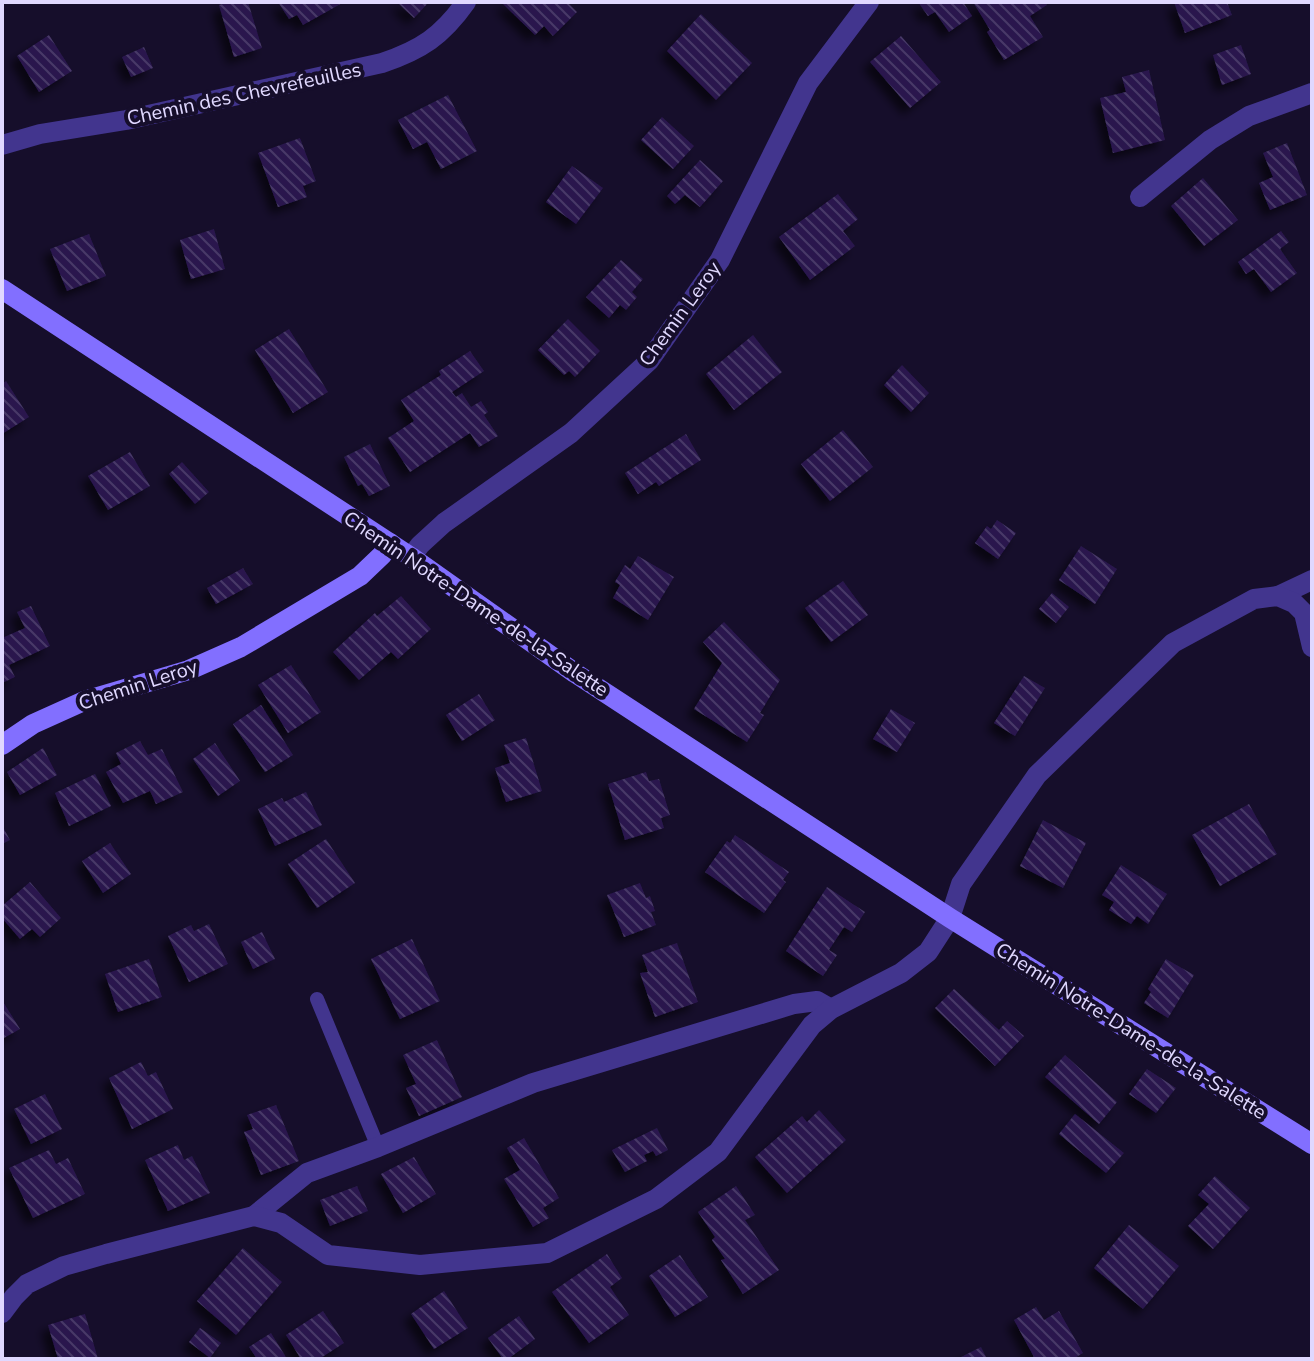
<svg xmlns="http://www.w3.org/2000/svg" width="1314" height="1361" font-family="'Nunito Sans',sans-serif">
<defs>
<pattern id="building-back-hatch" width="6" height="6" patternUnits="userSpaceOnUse" patternTransform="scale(2)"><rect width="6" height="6" fill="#29184d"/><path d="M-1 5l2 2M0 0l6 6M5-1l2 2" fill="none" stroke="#483968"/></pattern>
<filter id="shadow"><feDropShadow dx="-7" dy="7" stdDeviation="4" flood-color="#0009"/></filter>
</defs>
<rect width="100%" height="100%" fill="#160e2b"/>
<g fill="url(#building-back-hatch)" filter="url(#shadow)">
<path d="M229 2H248L262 48 234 57 219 5Z"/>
<path d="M278 2H344L303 25 297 15 289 19Z"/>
<path d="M397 2H429L414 18Z"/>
<path d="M505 2H567L577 12 553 36 544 26 535 35 503 4Z"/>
<path d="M918 2H963L972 16 949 32 935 12 928 16Z"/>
<path d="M973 2H1045L1047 5 1030 16 1043 37 1004 60 987 32 990 30Z"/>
<path d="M1174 2H1227L1232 15 1185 33Z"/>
<path d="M701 14 752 63 716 100 667 51Z"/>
<path d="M49 35 72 71 39 92 17 56Z"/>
<path d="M901 36 941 82 910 108 870 62Z"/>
<path d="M1241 45 1251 74 1222 85 1213 55Z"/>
<path d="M144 47 153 68 131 77 122 57Z"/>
<path d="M1149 70 1165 140 1113 153 1100 98 1126 92 1122 77Z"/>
<path d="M448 95 477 151 441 169 427 142 413 149 398 120Z"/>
<path d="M662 117 694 146 673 169 641 140Z"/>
<path d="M300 138 316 181 303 186 307 197 278 207 258 153Z"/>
<path d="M1287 143 1307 195 1270 210 1259 183 1273 177 1263 153Z"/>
<path d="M700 160 723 181 700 207 685 195 675 204 667 196Z"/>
<path d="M572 166 603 188 576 224 546 202Z"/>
<path d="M1203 178 1238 220 1204 246 1171 206Z"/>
<path d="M838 194 858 219 843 231 855 246 810 280 779 237Z"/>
<path d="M214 229 225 269 191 279 180 240Z"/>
<path d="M1281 231 1289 242 1280 249 1297 273 1271 292 1254 269 1246 274 1238 262Z"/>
<path d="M89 234 106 276 67 291 50 249Z"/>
<path d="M621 260 643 279 632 292 637 297 626 310 620 305 609 318 586 297Z"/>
<path d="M568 319 600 351 575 377 569 371 564 375 538 350Z"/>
<path d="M289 329 328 392 293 413 255 350Z"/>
<path d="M753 335 782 372 734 410 706 374Z"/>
<path d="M470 351 484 371 452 392 456 397 462 393 471 407 481 401 488 412 484 415 498 436 479 447 470 433 410 472 388 438 414 421 401 400 441 375 439 371Z"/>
<path d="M902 365 929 393 911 412 884 385Z"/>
<path d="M6 381 29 417 2 434V384Z"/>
<path d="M843 430 873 467 830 501 801 464Z"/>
<path d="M686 434 701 460 659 486 656 482 638 494 625 473Z"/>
<path d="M370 444 390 486 369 496 362 484 358 486 344 457Z"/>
<path d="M130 452 150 486 108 510 88 476Z"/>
<path d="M182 462 209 492 195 504 169 474Z"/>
<path d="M997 520 1016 533 998 559 975 543 987 526 991 529Z"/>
<path d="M1081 546 1117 569 1095 604 1059 580Z"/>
<path d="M638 556 674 577 648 620 613 598 620 585 615 582 625 565 630 569Z"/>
<path d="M243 568 253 584 216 604 207 588Z"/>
<path d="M843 581 868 615 831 642 805 608Z"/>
<path d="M1052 593 1069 607 1056 623 1039 609Z"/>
<path d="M401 596 431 629 398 659 391 652 359 680 333 652 375 613 377 616Z"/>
<path d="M31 606 50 646 9 665 15 677 2 683V638L25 628 17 612Z"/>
<path d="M724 622 780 680 760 713 764 715 747 742 694 709 722 663 703 642Z"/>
<path d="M291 665 321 712 288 733 258 685Z"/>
<path d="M1024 676 1045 688 1015 736 994 723Z"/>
<path d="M479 694 495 720 462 741 446 715Z"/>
<path d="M261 705 293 755 265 772 233 724Z"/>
<path d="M891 709 915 723 897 752 873 739Z"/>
<path d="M526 738 542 791 506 802 495 768 510 763 504 745Z"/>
<path d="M140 741 148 755 162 749 183 792 156 804 150 791 123 803 106 772 121 764 116 753Z"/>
<path d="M215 743 240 781 218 796 193 759Z"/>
<path d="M43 748 57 775 20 795 7 772Z"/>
<path d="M646 772 649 781 659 779 670 815 661 818 664 828 625 840 608 784Z"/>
<path d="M95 774 111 806 69 826 55 793Z"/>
<path d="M306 792 322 825 275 846 258 809 282 798 284 802Z"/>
<path d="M1249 804 1277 854 1220 886 1192 835Z"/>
<path d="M1043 820 1086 843 1063 888 1020 866Z"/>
<path d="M2 825 10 840 2 844Z"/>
<path d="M735 835 789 872 783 880 786 882 764 913 705 872 727 841 730 843Z"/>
<path d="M326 839 355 883 317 908 288 864Z"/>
<path d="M110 843 131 874 103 893 82 861Z"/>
<path d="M1121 865 1167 894 1148 924 1137 916 1131 924 1109 910 1114 902 1102 895Z"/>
<path d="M30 882 61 918 40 937 32 929 20 939 2 918V906Z"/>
<path d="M640 883 646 898 650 896 655 911 651 912 656 925 624 937 607 895Z"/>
<path d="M827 887 865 912 852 932 844 927 829 950 837 955 823 976 786 951Z"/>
<path d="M209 924 228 964 189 982 168 936 191 925 194 931Z"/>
<path d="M262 932 275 959 253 969 241 942Z"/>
<path d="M412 939 440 1001 400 1019 371 959Z"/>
<path d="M677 943 698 1002 655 1017 640 973 648 972 642 955Z"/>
<path d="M149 959 162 997 118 1012 105 974Z"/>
<path d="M1166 959 1194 975 1168 1018 1144 1003 1151 992 1148 989Z"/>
<path d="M954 989 999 1030 1007 1021 1024 1036 995 1066 935 1008Z"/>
<path d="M2 1000 20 1029 2 1039Z"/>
<path d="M437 1040 462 1097 419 1116 406 1088 416 1084 403 1055Z"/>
<path d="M1065 1055 1117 1102 1099 1124 1045 1077Z"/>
<path d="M141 1062 148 1076 156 1072 173 1109 132 1129 109 1078Z"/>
<path d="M1147 1069 1176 1088 1156 1113 1129 1094Z"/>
<path d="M45 1094 62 1129 31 1144 14 1109Z"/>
<path d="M276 1105 299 1161 261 1175 244 1132 253 1129 247 1115Z"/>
<path d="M819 1110 846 1140 787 1193 755 1157 802 1116 807 1122Z"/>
<path d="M1075 1114 1124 1153 1106 1173 1059 1134Z"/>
<path d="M657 1128 668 1150 656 1156 653 1151 644 1155 647 1161 625 1172 612 1150Z"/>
<path d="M524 1138 559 1198 543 1208 549 1218 533 1227 504 1179 520 1170 507 1148Z"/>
<path d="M178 1145 184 1160 192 1156 210 1193 168 1211 145 1160Z"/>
<path d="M49 1150 56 1164 68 1158 85 1194 33 1218 9 1168Z"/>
<path d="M414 1157 436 1194 403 1213 381 1174Z"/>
<path d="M1215 1176 1250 1208 1213 1249 1188 1226 1209 1204 1198 1195Z"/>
<path d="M357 1186 368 1211 330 1226 320 1200Z"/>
<path d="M736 1186 755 1215 745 1220 779 1270 743 1294 721 1260 725 1259 712 1240 715 1237 698 1212Z"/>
<path d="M1129 1225 1179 1266 1143 1309 1094 1268Z"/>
<path d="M243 1248 282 1282 236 1335 197 1301Z"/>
<path d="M607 1254 622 1278 610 1287 629 1315 589 1343 552 1292Z"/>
<path d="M680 1255 708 1297 675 1317 649 1276Z"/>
<path d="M444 1291 468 1328 434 1349 411 1314Z"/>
<path d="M1036 1307 1044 1320 1059 1311 1083 1353 1073 1359H1035L1014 1320Z"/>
<path d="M323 1311 344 1343 319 1359H301L286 1335Z"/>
<path d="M85 1314 98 1359H58L48 1325Z"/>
<path d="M519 1316 535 1339 508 1359H503L488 1338Z"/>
<path d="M200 1328 221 1343 210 1358 189 1342Z"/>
<path d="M271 1333 287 1359H257L249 1347Z"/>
<path d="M981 1347 987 1359H958L965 1355Z"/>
</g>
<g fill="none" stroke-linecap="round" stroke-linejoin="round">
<path stroke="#42358e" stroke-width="14" d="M317 999 378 1147"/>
<g stroke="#42358e" stroke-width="20">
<path d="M2 145 40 134 126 120 382 63C421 50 442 36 466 2"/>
<path d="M1140 197 1210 140 1249 116 1312 93"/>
<path d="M411 557 420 545 444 523 571 433 649 361 720 260 808 83 869 2"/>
<path d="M1278 596 1312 580"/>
<path d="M254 1216 307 1173 378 1147 533 1083 794 1004 817 1001 831 1009"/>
<path d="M2 1313 14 1297 27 1284 64 1266 106 1254 254 1216 281 1223 328 1255 420 1265 547 1253 656 1199 718 1152 812 1025 831 1009 901 973 928 952 950 918 961 884 1037 775 1173 643 1254 599 1278 596 1294 603 1304 613 1312 647"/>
</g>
<g stroke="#826fff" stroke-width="20">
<path d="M2 289 411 557 575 673 950 918 1312 1144"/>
<path d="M2 745 33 724 84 701 189 670 241 647 360 576 382 555 390 543"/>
</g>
</g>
<g text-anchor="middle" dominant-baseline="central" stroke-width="8" stroke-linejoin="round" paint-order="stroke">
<g font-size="20" fill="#e0d8ff" stroke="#160e2b">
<text transform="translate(244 94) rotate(-12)">Chemin des Chevrefeuilles</text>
<text transform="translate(680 314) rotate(-54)">Chemin Leroy</text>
<text transform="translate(476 604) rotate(34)">Chemin Notre-Dame-de-la-Salette</text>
<text transform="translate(138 685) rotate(-18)">Chemin Leroy</text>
<text transform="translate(1131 1031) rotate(32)">Chemin Notre-Dame-de-la-Salette</text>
</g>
</g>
<rect width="1314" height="1361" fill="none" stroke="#e0d8ff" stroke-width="8"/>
</svg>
